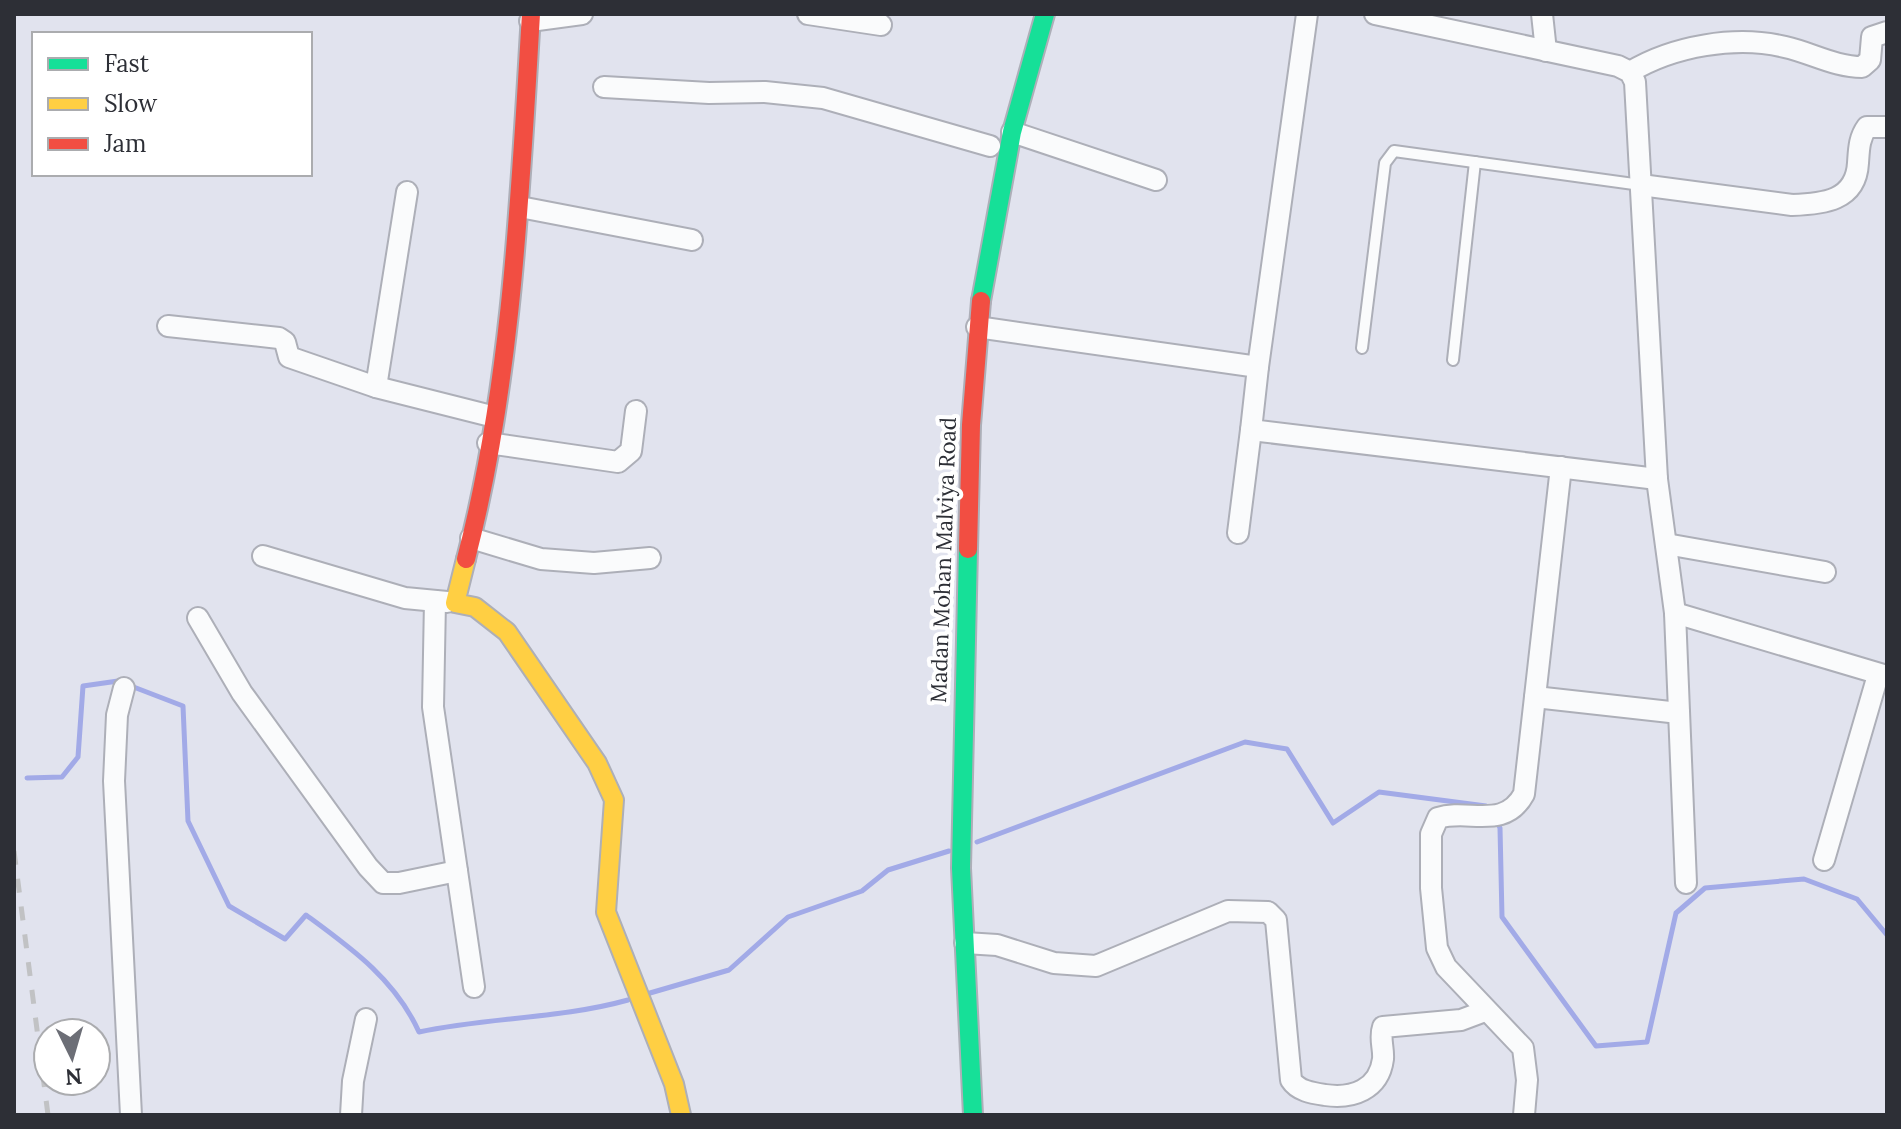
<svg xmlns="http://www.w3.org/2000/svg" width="1901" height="1129" font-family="Lora,serif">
<rect width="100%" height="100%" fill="#e1e3ee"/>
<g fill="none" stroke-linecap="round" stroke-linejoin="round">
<g stroke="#a2aae7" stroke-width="5">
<path d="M27 778 62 777 78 757 83 686 118 681 183 706 188 821 229 906 285 939 306 915C351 948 395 979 419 1032 488 1017 560 1019 628 1000"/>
<path d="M1496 820 1500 828 1502 917 1596 1046 1647 1042 1676 913 1705 888 1804 879 1857 899 1887 935"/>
<path d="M977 842 1245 742 1287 749 1333 823 1379 792 1486 806"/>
<path d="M650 993 729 970 788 917 862 891 888 870 949 851"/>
</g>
<defs>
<g id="lane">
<path d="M1362 348 1385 163 1394 151 1641 185"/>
<path d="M1453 360 1475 162"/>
</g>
<g id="street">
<path d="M808 14 881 25"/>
<path d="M1375 14 1618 66 1630 72 1635 82 1657 479 1675 613 1686 883"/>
<path d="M1542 14 1546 51"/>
<path d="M530 21 582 14"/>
<path d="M1630 72C1673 46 1736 35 1785 47 1812 53 1835 67 1862 67L1870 60 1872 37 1887 32"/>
<path d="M604 87 709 93 765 92 823 98 990 146"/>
<path d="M1012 132 1156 180"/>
<path d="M1641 185 1792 205C1823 204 1856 201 1858 163 1859 149 1859 138 1867 127H1887"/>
<path d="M520 207 692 240"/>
<path d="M168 326 279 338 285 342 289 357 376 387 491 416"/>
<path d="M977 327 1258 367 1251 430 1657 479"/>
<path d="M1258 367 1307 14"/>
<path d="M376 387 407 192"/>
<path d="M488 443 618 462 631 451 636 411"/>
<path d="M1238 533 1251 430"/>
<path d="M471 538 541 559 594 563 650 558"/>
<path d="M1666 544 1825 572"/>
<path d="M263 556 405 598 447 602"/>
<path d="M435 601 433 707 474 987"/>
<path d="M1675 613 1887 676"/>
<path d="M198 618 242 693 368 867 383 883H399L457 871"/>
<path d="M124 688 117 715 114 781 131 1115"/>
<path d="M1535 697 1679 713"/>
<path d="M1824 860 1878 675"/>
<path d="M965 943 997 945 1054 963 1096 966 1228 911 1268 912 1276 920 1291 1080C1298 1091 1312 1093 1325 1095 1352 1099 1379 1090 1383 1059 1384 1048 1379 1038 1383 1027L1461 1020 1485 1011"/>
<path d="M351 1115 353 1081 366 1019"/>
<path d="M1524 1115 1527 1080 1523 1048 1446 967 1437 948 1431 888V834L1438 818C1468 808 1504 831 1524 794L1561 467"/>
</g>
<g id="fast">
<path d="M981 301 1012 132 1045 14"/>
<path d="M968 549 961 868 973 1115"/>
</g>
<path id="slow" d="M466 559 455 603 475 607 507 632 597 763 614 800 606 912 674 1084 681 1115"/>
<g id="jam">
<path d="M968 549 971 425 981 301"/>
<path d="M466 559C512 382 520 196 531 14"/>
</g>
</defs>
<use href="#lane" stroke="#adafb8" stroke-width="14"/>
<use href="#street" stroke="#adafb8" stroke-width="24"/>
<use href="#fast" stroke="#adafb8" stroke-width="22"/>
<use href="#slow" stroke="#adafb8" stroke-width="22"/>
<use href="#jam" stroke="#adafb8" stroke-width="22"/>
<use href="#lane" stroke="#fafbfc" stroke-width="10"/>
<use href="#street" stroke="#fafbfc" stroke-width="20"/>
<use href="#fast" stroke="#16e098" stroke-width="18"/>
<use href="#slow" stroke="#ffcf43" stroke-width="18"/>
<use href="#jam" stroke="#f24e42" stroke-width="18"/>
<path stroke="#c1c2c4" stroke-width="5" stroke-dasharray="14 14" stroke-linecap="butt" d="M14 851 48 1115"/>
</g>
<g text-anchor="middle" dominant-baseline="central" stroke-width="8" stroke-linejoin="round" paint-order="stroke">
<g font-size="22" fill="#2d2f36" stroke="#fff">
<text transform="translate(943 560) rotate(-88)">Madan Mohan Malviya Road</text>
</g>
</g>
<rect width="1901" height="1129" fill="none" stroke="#2d2f36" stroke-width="32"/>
<rect x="32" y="32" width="280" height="144" fill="#ffffff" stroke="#abacaf" stroke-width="2"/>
<rect x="48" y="58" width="40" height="12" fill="#16e098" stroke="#abacaf" stroke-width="2"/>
<text x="104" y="72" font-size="24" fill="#2d2f36">Fast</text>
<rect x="48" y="98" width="40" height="12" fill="#ffcf43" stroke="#abacaf" stroke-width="2"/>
<text x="104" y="112" font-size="24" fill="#2d2f36">Slow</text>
<rect x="48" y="138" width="40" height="12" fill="#f24e42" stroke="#abacaf" stroke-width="2"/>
<text x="104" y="152" font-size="24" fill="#2d2f36">Jam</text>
<g transform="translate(72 1057) rotate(175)"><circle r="38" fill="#ffffff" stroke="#abacaf" stroke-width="2"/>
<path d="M0-6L14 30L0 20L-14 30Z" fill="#6c6e76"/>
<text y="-12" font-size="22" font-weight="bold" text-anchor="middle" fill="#2d2f36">N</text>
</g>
</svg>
